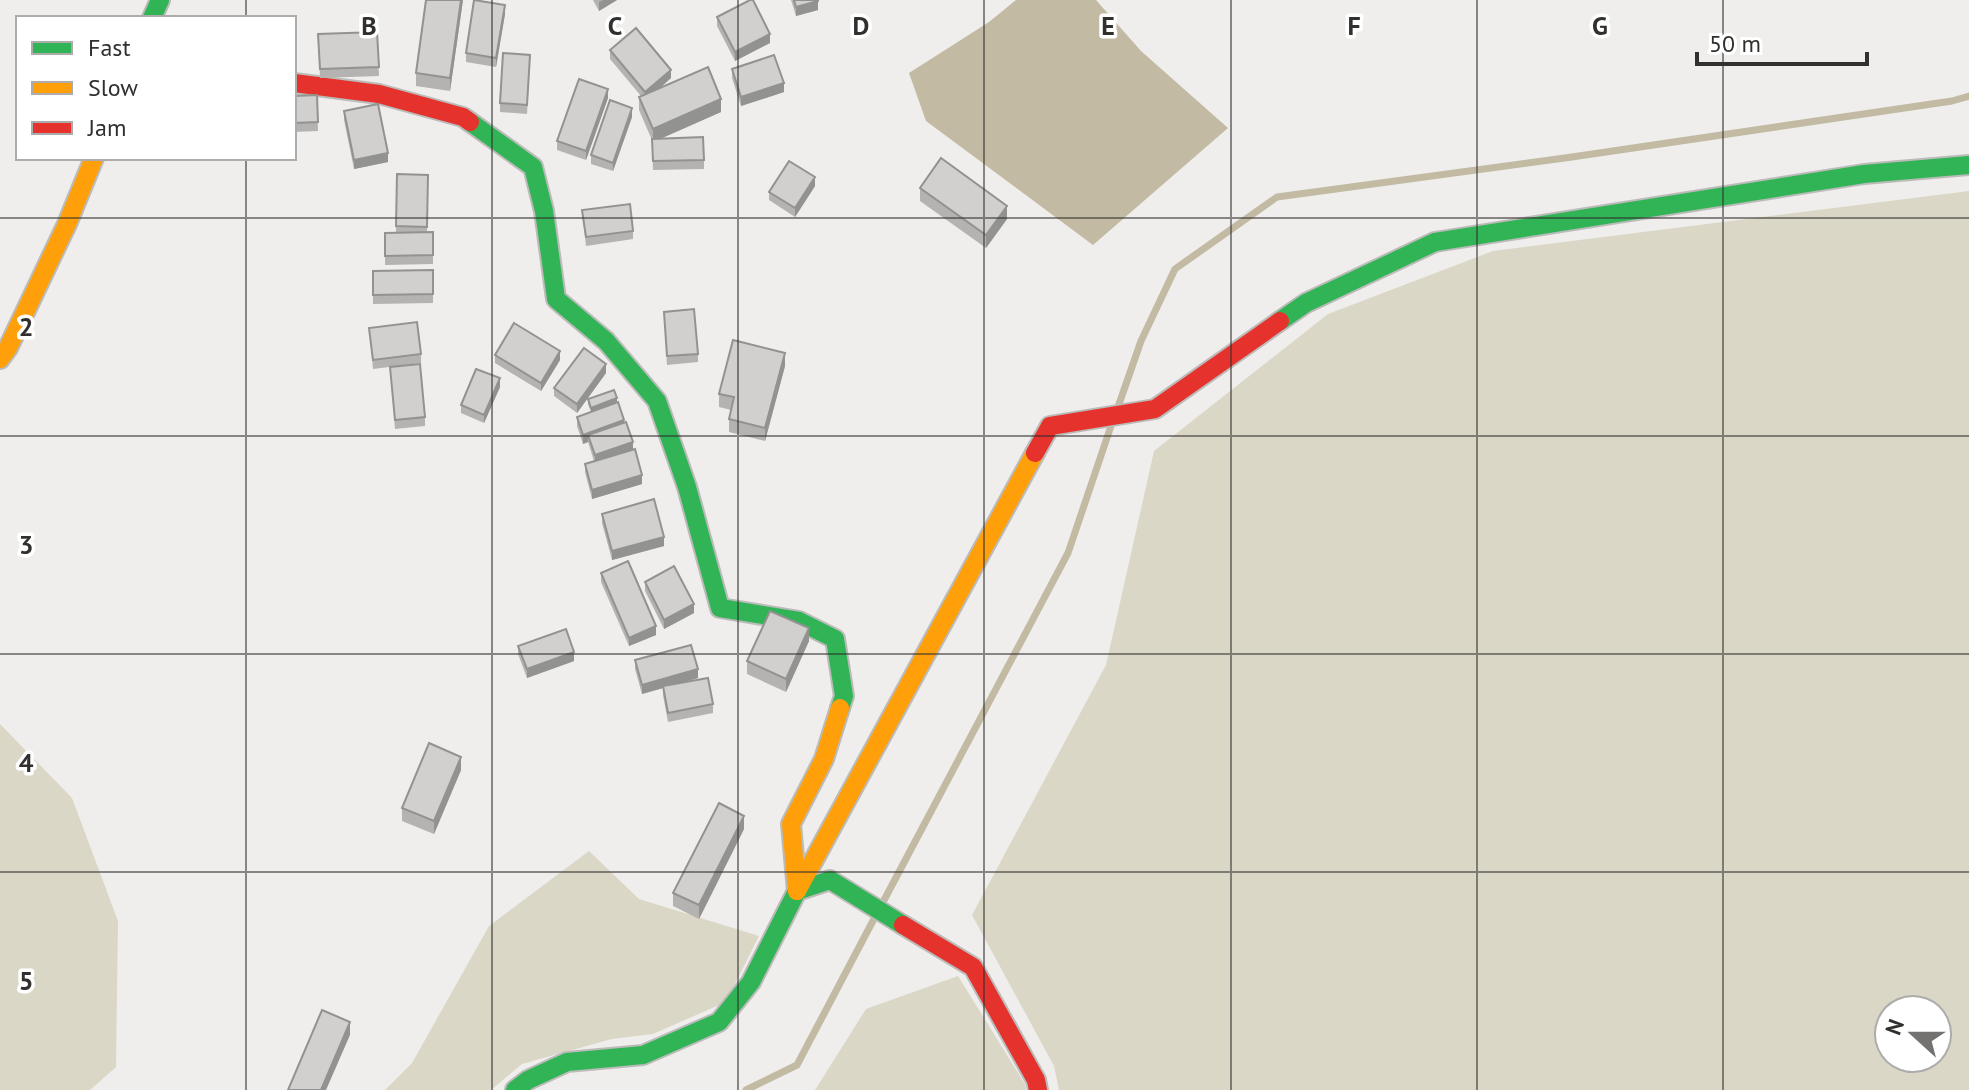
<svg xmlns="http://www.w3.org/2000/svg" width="1969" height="1090" font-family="'PT Sans',sans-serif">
<rect width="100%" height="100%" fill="#efeeec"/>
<g fill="#dbd7c7" fill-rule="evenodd">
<path d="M1969 191V1090H1059L1054 1066 972 915 1106 665 1154 451 1328 314 1493 251ZM1937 1010V1058H1889V1010Z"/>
<path d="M0 724 72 798 118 921 116 1067 90 1090H0Z"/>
<path d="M589 851 639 899 759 936 726 1002 653 1034 612 1039 522 1064 491 1090H385L412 1063 489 926Z"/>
<path d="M958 976 1025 1084 1026 1090H815L866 1009Z"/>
</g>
<path fill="#c2baa2" d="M1016 0H1096L1141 51 1228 128 1093 245 926 121 909 73 989 22Z"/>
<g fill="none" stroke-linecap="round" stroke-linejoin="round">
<g stroke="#c2baa2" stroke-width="7">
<path d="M1118 407 1141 341 1175 269 1277 197 1572 157 1952 101 1969 96"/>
<path d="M882 904 1068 553 1111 426"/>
<path d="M746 1090 797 1065 876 915"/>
</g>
<defs>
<g id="fast">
<path d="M152 18 160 0"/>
<path d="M470 122 533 167 544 211 556 299 606 341 657 401 687 487 720 608 799 621 835 639 844 696 840 708"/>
<path d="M1280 321 1306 303 1435 242 1864 174 1969 165"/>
<path d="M515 1090 528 1080 567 1062 643 1055 719 1022 751 982 797 891 830 880 903 925"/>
</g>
<g id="slow">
<path d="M0 359 8 348 67 224 94 158"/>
<path d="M797 891 791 824 824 759 840 708"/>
<path d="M797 891 1035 453"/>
</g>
<g id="jam">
<path d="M294 83 379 94 463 117 470 122"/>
<path d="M1035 453 1050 426 1155 409 1280 321"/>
<path d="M903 925 973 967 1036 1080 1038 1090"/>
</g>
</defs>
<use href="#fast" stroke="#bbbbb9" stroke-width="22"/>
<use href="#slow" stroke="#bbbbb9" stroke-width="22"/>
<use href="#jam" stroke="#bbbbb9" stroke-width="22"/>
<use href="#fast" stroke="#30b455" stroke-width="18"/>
<use href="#slow" stroke="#ff9f0a" stroke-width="18"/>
<use href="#jam" stroke="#e5322d" stroke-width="18"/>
</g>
<g fill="#b4b3b2">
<path d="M426 0H463L450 91 416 86V73Z"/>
<path d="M593 0H617L599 11Z"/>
<path d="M791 0H818V10L796 16Z"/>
<path d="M505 14 496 67 466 62V53Z"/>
<path d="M717 17 770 43 735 61 717 26Z"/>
<path d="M377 32 379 76 320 78 318 34Z"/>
<path d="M610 50 671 78 660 88 721 112 660 139 704 160V169L653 170 652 140 639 110V97L641 96 610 59Z"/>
<path d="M530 63 527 114 500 112V103Z"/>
<path d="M732 69 784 92 741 106 732 78Z"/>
<path d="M317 95 318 131 294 132V96Z"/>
<path d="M608 98 586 160 557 150V141Z"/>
<path d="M344 111 388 162 354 169 344 120Z"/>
<path d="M632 117 613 171 591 164V155Z"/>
<path d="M428 175 427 232H433V264L385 265V233H396V226Z"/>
<path d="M815 186 795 217 769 200V192Z"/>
<path d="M920 188 1007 219 986 248 920 201Z"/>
<path d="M582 210 633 231V239L586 246Z"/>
<path d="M433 270V303L373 304V271Z"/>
<path d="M664 312 698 354V362L667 365Z"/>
<path d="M369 328 421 354V363L373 369Z"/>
<path d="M495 355 560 360 541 391 495 363Z"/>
<path d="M785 366 765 441 729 432V419L731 410 719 407V394Z"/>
<path d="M390 367 425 417V426L395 429Z"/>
<path d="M606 373 577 413 554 396V388Z"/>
<path d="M500 387 484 423 461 413V405Z"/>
<path d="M588 399 617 402 633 449 642 484 592 499 585 472V464L594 461 588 442 583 444 577 426V417L591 412 588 404Z"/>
<path d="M602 514 664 546 612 560 602 523Z"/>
<path d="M601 573 656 635 629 646 601 582Z"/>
<path d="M645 582 694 613 664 629 645 591Z"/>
<path d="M809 641 786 692 747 674V661Z"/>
<path d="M518 646 574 661 527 678 518 654Z"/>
<path d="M635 660 698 678 679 683 713 704V713L668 722 663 695V688L642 694 635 669Z"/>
<path d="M461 770 434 834 402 821V808Z"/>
<path d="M744 829 699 919 673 906V893Z"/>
</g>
<g fill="#929291">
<path d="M461 0H463L450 91V78Z"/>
<path d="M603 0H617L599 11V2Z"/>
<path d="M818 1V10L796 16V7Z"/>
<path d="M505 5V14L496 67V58Z"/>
<path d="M770 34V43L735 61V52Z"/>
<path d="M671 70V78L645 101V92Z"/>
<path d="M784 83V92L741 106V97Z"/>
<path d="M608 89V98L586 160V151Z"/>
<path d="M721 99V112L653 142V129Z"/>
<path d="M632 108V117L613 171V163Z"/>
<path d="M388 153V162L354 169V160Z"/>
<path d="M815 177V186L795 217V208Z"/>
<path d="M1007 206V219L986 248V235Z"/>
<path d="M560 351V360L541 391V383Z"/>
<path d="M785 353V366L765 441V428Z"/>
<path d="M606 364V373L577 413V404Z"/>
<path d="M500 378V387L484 423V415Z"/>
<path d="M617 398V403L591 412V408Z"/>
<path d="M624 420V428L588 435V442L583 444V435Z"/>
<path d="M633 442V451L595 464V455Z"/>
<path d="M642 475V484L592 499V490Z"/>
<path d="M664 537V546L612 560V551Z"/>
<path d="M694 604V613L664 629V620Z"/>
<path d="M656 626V635L629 646V638Z"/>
<path d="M809 628V641L786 692V679Z"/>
<path d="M574 652V661L527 678V669Z"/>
<path d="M698 669V678L642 694V685Z"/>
<path d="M461 757V770L434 834V821Z"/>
<path d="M744 816V829L699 919V905Z"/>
<path d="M350 1022V1035L326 1090H321Z"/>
</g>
<g fill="#d1d0cf" stroke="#929291" stroke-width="2">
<path d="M426 0H461L450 78 416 73Z"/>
<path d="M474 0 505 5 496 58 466 53Z"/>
<path d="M750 0H753L770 34 735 52 717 17Z"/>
<path d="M794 0H818V1L796 7Z"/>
<path d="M636 28 671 70 645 92 610 50Z"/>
<path d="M377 32 379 67 320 69 318 34Z"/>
<path d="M503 53 530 55 527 105 500 103Z"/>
<path d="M774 55 784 83 741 97 732 69Z"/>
<path d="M708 67 721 99 653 129 639 97Z"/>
<path d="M579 79 608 89 586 151 557 141Z"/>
<path d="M317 95 318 122 294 123V96Z"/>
<path d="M610 100 632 108 613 163 591 155Z"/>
<path d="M378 104 388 153 354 160 344 111Z"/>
<path d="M703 137 704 160 653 161 652 139Z"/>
<path d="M941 158 1007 206 986 235 920 188Z"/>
<path d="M789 161 815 177 795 208 769 192Z"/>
<path d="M397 174 428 175 427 227 396 226Z"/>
<path d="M630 204 633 231 586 237 582 210Z"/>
<path d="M433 232V255L385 256V233Z"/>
<path d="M433 270V294L373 295V271Z"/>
<path d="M694 309 698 354 667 356 664 312Z"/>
<path d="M417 322 421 354 373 360 369 328Z"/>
<path d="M514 323 560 351 541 383 495 355Z"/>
<path d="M733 340 785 353 765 428 729 419 734 397 719 394Z"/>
<path d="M584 348 606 364 577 404 554 388Z"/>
<path d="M420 364 425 417 395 420 390 367Z"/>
<path d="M476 369 500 378 484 415 461 405Z"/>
<path d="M614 390 617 398 591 408 588 399Z"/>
<path d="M618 402 624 420 583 435 577 417Z"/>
<path d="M626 422 633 442 595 455 588 435Z"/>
<path d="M635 449 642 475 592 490 585 464Z"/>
<path d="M654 499 664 537 612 551 602 514Z"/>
<path d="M628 561 656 626 629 638 601 573Z"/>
<path d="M674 566 694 604 664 620 645 582Z"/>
<path d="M770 611 809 628 786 679 747 661Z"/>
<path d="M566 629 574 652 527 669 518 646Z"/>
<path d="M691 645 698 669 642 685 635 660Z"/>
<path d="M708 678 713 704 668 713 663 686Z"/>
<path d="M429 743 461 757 434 821 402 808Z"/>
<path d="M719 803 744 816 699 905 673 893Z"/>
<path d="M322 1010 350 1022 321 1090H288Z"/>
</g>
<path fill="none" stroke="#31302e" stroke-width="2" stroke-opacity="0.55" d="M246 0V18M492 0V1090M738 0V1090M984 0V1090M1231 0V1090M1477 0V1090M1723 0V1090M246 158V1090M0 218H1969M0 436H1969M0 654H1969M0 872H1969"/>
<g font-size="26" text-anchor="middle" font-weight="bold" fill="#31302e" stroke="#fff" stroke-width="7" stroke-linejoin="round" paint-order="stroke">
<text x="369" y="35">B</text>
<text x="615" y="35">C</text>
<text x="861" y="35">D</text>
<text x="1108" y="35">E</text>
<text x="1354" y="35">F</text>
<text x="1600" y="35">G</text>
<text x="26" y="336">2</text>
<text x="26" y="554">3</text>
<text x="26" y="772">4</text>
<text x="26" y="990">5</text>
</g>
<rect x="16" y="16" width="280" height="144" fill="#ffffff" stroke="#adacab" stroke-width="2"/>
<rect x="32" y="42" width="40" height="12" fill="#30b455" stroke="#adacab" stroke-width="2"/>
<text x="88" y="56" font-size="24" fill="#31302e">Fast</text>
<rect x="32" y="82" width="40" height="12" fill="#ff9f0a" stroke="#adacab" stroke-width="2"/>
<text x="88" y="96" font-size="24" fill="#31302e">Slow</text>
<rect x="32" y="122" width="40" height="12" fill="#e5322d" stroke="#adacab" stroke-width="2"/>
<text x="88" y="136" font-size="24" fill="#31302e">Jam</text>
<g transform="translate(1913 1034) rotate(291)"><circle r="38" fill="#ffffff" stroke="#adacab" stroke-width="2"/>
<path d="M0-6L14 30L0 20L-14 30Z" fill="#747270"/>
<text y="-12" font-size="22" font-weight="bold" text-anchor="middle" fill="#31302e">N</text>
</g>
<path d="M1697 52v12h170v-12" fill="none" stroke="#31302e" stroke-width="4"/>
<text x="1709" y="52" font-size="24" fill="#31302e" stroke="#ffffff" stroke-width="6" paint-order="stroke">50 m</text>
</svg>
